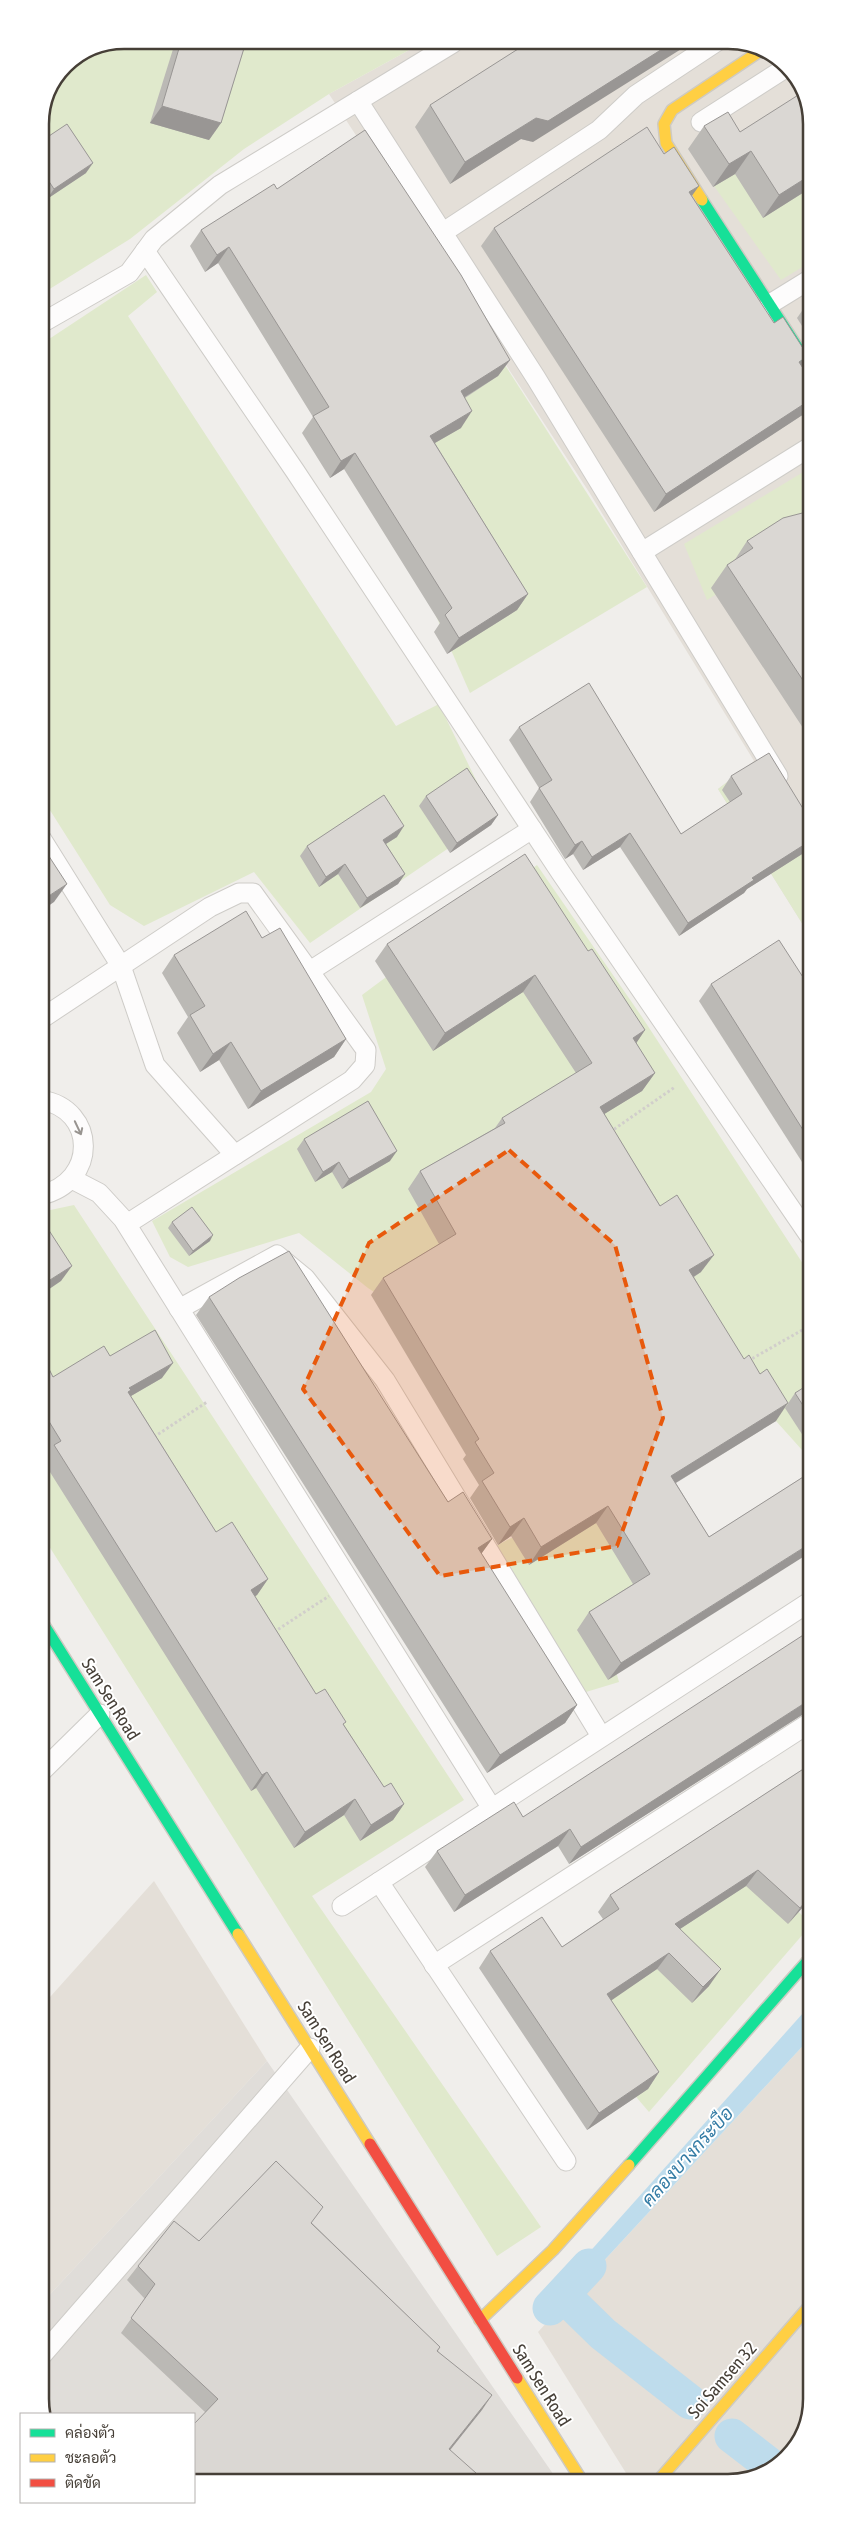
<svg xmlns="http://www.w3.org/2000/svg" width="852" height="2523" font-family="'Asap Condensed',Sarabun,sans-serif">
<rect width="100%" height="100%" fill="#f0eeeb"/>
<g fill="#e4dfd8">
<path d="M734 40 783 61 809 103 810 936 718 789 754 761 589 492 329 94 422 43Z"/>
<path d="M154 1881 267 2061 43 2302 42 2006Z"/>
<path d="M812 2036V2399L794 2450 749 2480 631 2481 538 2332Z"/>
</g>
<path fill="#e0ddd9" d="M267 2061 558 2481 194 2482V2414H43V2302Z"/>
<g fill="#e0e9cc">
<path d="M422 43 329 94 244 149 130 239 40 295V119L65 64 92 46Z"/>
<path d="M735 174 809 189V263L781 280 714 186Z"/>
<path d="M443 268 647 587 470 693 335 387Z"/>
<path d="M146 275 157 292 128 316 396 726 439 704 494 817 310 943 254 872 144 926 110 905 41 796 40 345Z"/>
<path d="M810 468V536L707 600 684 544Z"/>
<path d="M755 761 810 848V936L718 789Z"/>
<path d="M537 865 642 1017 811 1276V1460L776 1421 541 1402 368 1288 299 1233 188 1267 170 1257 152 1221 371 1092 386 1069 362 995Z"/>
<path d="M74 1205 464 1800 312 1896 541 2227 497 2256 42 1535 41 1212Z"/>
<path d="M596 1493 661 1589 602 1622 619 1682 586 1692 496 1546Z"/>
<path d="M757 1867 811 1925 649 2112 608 2064 599 1978Z"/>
</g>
<path fill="#bedcec" d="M812 2003V2036L562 2306 552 2294Z"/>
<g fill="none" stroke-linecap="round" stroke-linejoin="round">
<g stroke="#bedcec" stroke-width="35">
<path d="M563 2295 603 2334 690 2402"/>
<path d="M550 2308 589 2266"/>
<path d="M732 2436 771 2466"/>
</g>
<defs>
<g id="lane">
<path d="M358 101 536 378 778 776"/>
<path d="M701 122 787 67"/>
<path d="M442 233 599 130 636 95 719 40"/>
<path d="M145 251 295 471 561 873 811 1238"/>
<path d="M770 304 809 280"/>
<path d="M40 324 129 273 154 239 220 185 453 43"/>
<path d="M642 552 810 447"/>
<path d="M41 838 121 966 155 1065 235 1155"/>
<path d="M310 971 532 829"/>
<path d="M41 1019 210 907 239 893H253L366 1050 365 1065 352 1080 127 1224"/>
<path d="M41 1100C97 1109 98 1182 41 1195"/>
<path d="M72 1179 99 1193 123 1219 491 1807"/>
<path d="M179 1309 277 1255 305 1278 385 1380 601 1736"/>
<path d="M42 1771 100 1714"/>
<path d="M379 1882 566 2161"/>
<path d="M342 1906 811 1601"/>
<path d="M434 1965 811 1722"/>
<path d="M43 2354 310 2048"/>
</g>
<g id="fast">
<path d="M702 200 810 367"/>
<path d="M42 1622 238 1934"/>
<path d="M629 2165 811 1957"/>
</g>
<g id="slow">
<path d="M702 200 666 143 664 124 672 110 760 51"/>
<path d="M238 1934 370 2144"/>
<path d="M480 2320 553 2250 629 2165"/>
<path d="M517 2378 582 2481"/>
<path d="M658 2481 812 2303"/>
</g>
<path id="jam" d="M370 2144 517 2378"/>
</defs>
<use href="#lane" stroke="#ceccc8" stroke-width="21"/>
<use href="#fast" stroke="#cecac2" stroke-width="14"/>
<use href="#slow" stroke="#cecac2" stroke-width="14"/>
<use href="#jam" stroke="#cecac2" stroke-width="14"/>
<g stroke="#d1cecb" stroke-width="3" stroke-dasharray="2.5 2.5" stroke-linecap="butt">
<path d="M610 1132 675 1087"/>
<path d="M748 1361 811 1325"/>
<path d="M154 1437 207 1402"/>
<path d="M274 1632 329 1596"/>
</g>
<use href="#lane" stroke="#fdfcfc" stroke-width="19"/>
<use href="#fast" stroke="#16e098" stroke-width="11"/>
<use href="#slow" stroke="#ffcf43" stroke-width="11"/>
<use href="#jam" stroke="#f24e42" stroke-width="11"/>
</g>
<g fill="#bbb9b5">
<path d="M245 45 221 123 209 140 150 123 174 46Z"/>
<path d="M430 105 533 142 521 139 450 184 415 127Z"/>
<path d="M704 126 740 132 809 189 763 218 735 174 713 187 688 149Z"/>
<path d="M40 142 86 173 47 199 40 189Z"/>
<path d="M277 189 510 360 498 376 465 398 461 428 435 443 528 594 517 610 447 654 434 632 440 623 344 469 330 478 302 433 313 417 218 263 205 272 190 246 201 230Z"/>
<path d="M692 196 810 379V408L807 412 654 512 481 246 494 228Z"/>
<path d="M809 301V337L797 318Z"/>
<path d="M810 511V728L805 731 711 588 727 565 734 561 747 541Z"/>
<path d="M519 727 681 834 730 802 722 790 731 776 810 820V849L747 889 744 893 679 936 620 847 583 870 573 854 565 859 530 802 539 788 509 740Z"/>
<path d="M426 796 498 815 491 825 450 853 419 806Z"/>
<path d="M397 837 386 844 405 874 398 884 360 908 338 874 319 887 300 856 307 846Z"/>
<path d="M810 915V928L806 921Z"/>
<path d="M262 938 346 1039 334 1057 248 1109 219 1060 200 1072 177 1033 188 1017 162 973 174 955Z"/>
<path d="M387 944 588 951 645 1030 636 1043 655 1073 642 1091 604 1114 701 1272 694 1277 776 1421 676 1483 709 1537 811 1472 608 1680 577 1630 589 1612 633 1584 596 1523 529 1565 511 1536 498 1545 470 1498 479 1485 463 1459 466 1455 371 1295 383 1278 439 1244 408 1189 420 1171 495 1128 502 1118 576 1073 523 992 433 1051 375 961Z"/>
<path d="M711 984 810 988 811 1176 699 1001Z"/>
<path d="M304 1139 390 1161 342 1189 332 1172 315 1182 297 1149Z"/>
<path d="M172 1222 210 1241 189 1256 168 1228Z"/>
<path d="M209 1297 492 1539 481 1554 577 1705 565 1723 487 1773 196 1315Z"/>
<path d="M42 1355 53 1377 110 1356 162 1378 131 1396 216 1532 268 1579 257 1595 255 1596 316 1694 344 1725 384 1787 404 1804 393 1820 360 1841 344 1815 294 1848 256 1788 251 1791 43 1461 48 1454 42 1444Z"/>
<path d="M811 1383V1448L785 1408 795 1393Z"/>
<path d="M805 1713 569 1864 558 1846 454 1912 425 1867 437 1851 523 1817Z"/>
<path d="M811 1764V1898L788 1924 746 1886 680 1929 709 1986 692 2003 657 1969 611 2000 659 2072 648 2089 587 2130 479 1968 490 1951 562 1947 603 1919 598 1912 610 1895Z"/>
<path d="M312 2223 440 2347 438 2351 482 2410 205 2412 121 2333 145 2299 127 2280 138 2266 199 2241Z"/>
</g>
<g fill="#999694">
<path d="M675 41H694L533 142 521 139 450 184 465 162 536 118Z"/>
<path d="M162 106 221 123 209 140 150 123Z"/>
<path d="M751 151 735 174 713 187 729 164Z"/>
<path d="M93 163 86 173 47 199 54 189Z"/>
<path d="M809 176V189L763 218 779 195Z"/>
<path d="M699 186 686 204 689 192Z"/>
<path d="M229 247 218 263 205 272 217 255Z"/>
<path d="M808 356 796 374 799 362Z"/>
<path d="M510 360 498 376 449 407 461 391Z"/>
<path d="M810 400V408L807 412 654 512 666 494Z"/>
<path d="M472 411 461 428 419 452 430 436Z"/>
<path d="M355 453 344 469 330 478 341 461Z"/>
<path d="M528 594 517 610 447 654 459 638Z"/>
<path d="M810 725V728L805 731Z"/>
<path d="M498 815 491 825 450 853 457 843Z"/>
<path d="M404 826 397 837 376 850 383 840Z"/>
<path d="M630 833 620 847 583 870 592 857Z"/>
<path d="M582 841 573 854 565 859 575 845Z"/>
<path d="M810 841V849L747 889 744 893 679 936 688 923 752 878Z"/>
<path d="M345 864 338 874 319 887 326 877Z"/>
<path d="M405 874 398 884 360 908 367 898Z"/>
<path d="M67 884 54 902 41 911V901Z"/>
<path d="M535 975 523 992 433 1051 445 1033Z"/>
<path d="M645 1030 633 1048V1038Z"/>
<path d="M346 1039 334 1057 248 1109 261 1091Z"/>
<path d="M231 1042 219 1060 200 1072 213 1054Z"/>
<path d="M655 1073 642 1091 588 1124 600 1107Z"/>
<path d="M397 1151 390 1161 342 1189 349 1179Z"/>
<path d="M339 1162 332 1172 315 1182 323 1172Z"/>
<path d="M213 1235 210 1241 189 1256 193 1251Z"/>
<path d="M714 1255 701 1272 677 1287 689 1270Z"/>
<path d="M72 1266 61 1281 42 1294V1285Z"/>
<path d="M173 1363 162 1378 124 1400 129 1388Z"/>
<path d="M788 1403 776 1421 659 1493 671 1476Z"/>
<path d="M608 1506 596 1523 529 1565 541 1547Z"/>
<path d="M524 1518 511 1536 498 1545 510 1527Z"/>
<path d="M492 1539 479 1557 478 1548Z"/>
<path d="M811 1543V1552L608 1680 621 1663Z"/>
<path d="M268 1579 257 1595 240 1606 251 1590Z"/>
<path d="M811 1699V1712L805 1713 569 1864 581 1847Z"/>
<path d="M577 1705 565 1723 487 1773 500 1755Z"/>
<path d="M267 1772 256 1788 251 1791 262 1775Z"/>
<path d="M355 1799 344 1815 294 1848 305 1832Z"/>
<path d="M404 1804 393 1820 360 1841 371 1825Z"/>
<path d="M570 1829 558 1846 454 1912 465 1895Z"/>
<path d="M758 1870 746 1886 663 1940 675 1924Z"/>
<path d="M811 1895V1898L788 1924 800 1908Z"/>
<path d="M669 1953 657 1969 596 2011 607 1994Z"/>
<path d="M721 1969 709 1986 692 2003 703 1987Z"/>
<path d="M659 2072 648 2089 587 2130 599 2113Z"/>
<path d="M492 2395 482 2410 439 2464 449 2449Z"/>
</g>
<g fill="#dad7d3" stroke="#999694">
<path d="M675 41 548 121 536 118 465 162 430 105 529 42Z"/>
<path d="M180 45H245L221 123 162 106Z"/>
<path d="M803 92 809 103V176L779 195 751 151 729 164 704 126 728 112 740 132Z"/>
<path d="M67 124 93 163 54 189 40 168V142Z"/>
<path d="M647 127 664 154 674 147 699 186 689 192 774 323 783 317 808 356 799 362 810 379V400L666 494 494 228Z"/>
<path d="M365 130 461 275 510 360 461 391 472 411 430 436 528 594 459 638 445 615 452 608 355 453 341 461 313 416 329 407 229 247 217 255 201 230 274 184 277 189Z"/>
<path d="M810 511V691L727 565 753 548 747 541 783 518Z"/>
<path d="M589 683 681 834 742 794 731 776 769 753 810 820V841L752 878 754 880 688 923 630 833 592 857 582 841 575 845 539 788 552 780 519 727Z"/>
<path d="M467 768 498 815 457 843 426 796Z"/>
<path d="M384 795 404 826 383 840 405 874 367 898 345 864 326 877 307 846Z"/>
<path d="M41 844 67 884 41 901Z"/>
<path d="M525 854 588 951 592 949 645 1030 633 1038 655 1073 600 1107 660 1206 677 1195 714 1255 689 1270 744 1359 749 1355 760 1374 767 1369 788 1403 671 1476 709 1537 811 1472V1543L621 1663 589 1612 650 1574 608 1506 541 1547 524 1518 510 1527 482 1481 494 1473 475 1442 479 1439 383 1278 456 1234 420 1171 505 1123 502 1118 592 1063 535 975 445 1033 387 944Z"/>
<path d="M246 911 262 938 280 928 346 1039 261 1091 231 1042 213 1054 190 1015 205 1006 174 955Z"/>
<path d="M779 940 810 988V1141L711 984Z"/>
<path d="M368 1101 397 1151 349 1179 339 1162 323 1172 304 1139Z"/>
<path d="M192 1207 213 1235 193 1251 172 1222Z"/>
<path d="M41 1218 72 1266 42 1285Z"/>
<path d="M289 1251 448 1502 463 1492 492 1539 478 1548 577 1705 500 1755 209 1297 239 1278Z"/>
<path d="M155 1330 173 1363 129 1388 131 1390 128 1392 216 1532 232 1522 268 1579 251 1590 316 1694 325 1689 346 1722 343 1724 384 1787 391 1783 404 1804 371 1825 355 1799 305 1832 267 1772 262 1775 54 1445 61 1441 42 1410V1355L53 1377 104 1346 110 1356Z"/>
<path d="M811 1383V1418L795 1393Z"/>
<path d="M811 1630V1699L581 1847 570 1829 465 1895 437 1851 514 1802 523 1817Z"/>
<path d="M811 1764V1895L800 1908 758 1870 675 1924 721 1969 703 1987 669 1953 607 1994 659 2072 599 2113 490 1951 542 1917 562 1947 619 1909 610 1895Z"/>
<path d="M276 2161 323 2207 311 2223 440 2347 437 2351 492 2395 449 2449 485 2481 194 2482V2424L218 2399 131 2318 155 2284 138 2266 174 2221 199 2241Z"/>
</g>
<defs><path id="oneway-shaft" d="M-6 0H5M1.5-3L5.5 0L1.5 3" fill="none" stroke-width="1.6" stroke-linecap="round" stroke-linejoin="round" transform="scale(1.25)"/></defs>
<use stroke="#989490" href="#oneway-shaft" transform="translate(78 1128) rotate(65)"/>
<path fill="#e8590c" fill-opacity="0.2" stroke="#e8590c" stroke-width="4" stroke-dasharray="10 6" stroke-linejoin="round" d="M509 1150 615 1245 663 1418 617 1546 440 1576 303 1389 369 1243Z"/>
<g text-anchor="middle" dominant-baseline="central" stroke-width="4" stroke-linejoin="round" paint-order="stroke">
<g font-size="18" fill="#463f37" stroke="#fff">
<text transform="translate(111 1699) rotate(58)">Sam Sen Road</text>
<text transform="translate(327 2042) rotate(58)">Sam Sen Road</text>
<text transform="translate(722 2380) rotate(-49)">Soi Samsen 32</text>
<text transform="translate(542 2385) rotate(58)">Sam Sen Road</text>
</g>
<g font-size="19" font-style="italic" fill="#347ca5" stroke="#fff">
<text transform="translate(687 2156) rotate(-48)">คลองบางกระบือ</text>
</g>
</g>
<path d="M0 0H852V2523H0ZM124 49H728A75 75 0 0 1 803 124V2399A75 75 0 0 1 728 2474H124A75 75 0 0 1 49 2399V124A75 75 0 0 1 124 49Z" fill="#fff" fill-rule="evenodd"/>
<path fill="none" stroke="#463f37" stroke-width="2.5" d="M124 49H728A75 75 0 0 1 803 124V2399A75 75 0 0 1 728 2474H124A75 75 0 0 1 49 2399V124A75 75 0 0 1 124 49Z"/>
<rect x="20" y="2413" width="175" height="90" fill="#ffffff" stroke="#b5b2af"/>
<rect x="30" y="2429" width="25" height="8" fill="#16e098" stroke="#b5b2af"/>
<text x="65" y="2438" font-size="15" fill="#463f37">คล่องตัว</text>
<rect x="30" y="2454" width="25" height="8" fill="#ffcf43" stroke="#b5b2af"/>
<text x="65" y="2463" font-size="15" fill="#463f37">ชะลอตัว</text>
<rect x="30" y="2479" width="25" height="8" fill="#f24e42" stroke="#b5b2af"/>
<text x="65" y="2488" font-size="15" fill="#463f37">ติดขัด</text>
</svg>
